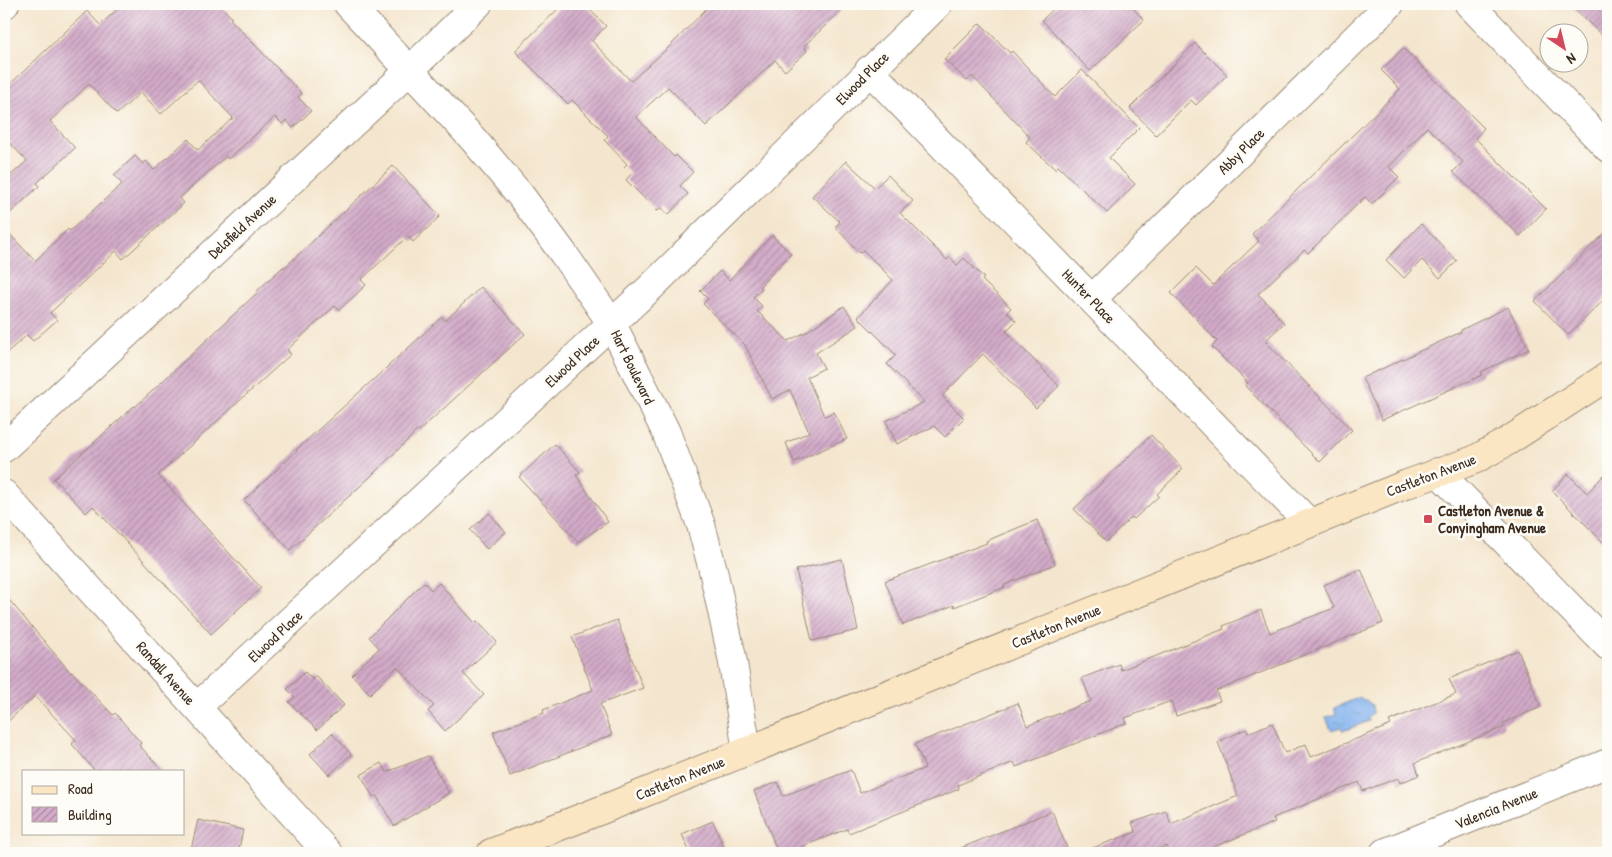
<svg xmlns="http://www.w3.org/2000/svg" width="1612" height="857" font-family="'Patrick Hand',sans-serif">
<defs>
<pattern id="water-ripples" width="26" height="14" patternUnits="userSpaceOnUse" patternTransform="scale(1.25)"><rect width="26" height="14" fill="#83b2ee"/><path d="M2 4q2-2 4 0t4 0M15 11q2-2 4 0t4 0" fill="none" stroke="#6c91c0"/></pattern>
<pattern id="building-hatch" width="6" height="6" patternUnits="userSpaceOnUse" patternTransform="scale(1.25)"><rect width="6" height="6" fill="#d3abc9"/><path d="M-1 1l2-2M0 6l6-6M5 7l2-2" fill="none" stroke="#ac8ba3"/></pattern>
</defs>
<rect width="100%" height="100%" fill="#fdfcf7"/>
<filter id="ink" filterUnits="userSpaceOnUse"><feTurbulence type="fractalNoise" baseFrequency=".02" numOctaves="2"/><feDisplacementMap in="SourceGraphic" scale="10" xChannelSelector="R" yChannelSelector="G"/><feConvolveMatrix kernelMatrix="1 2 1 2 8 2 1 2 1" color-interpolation-filters="sRGB"/></filter>
<filter id="wash" filterUnits="userSpaceOnUse"><feTurbulence type="fractalNoise" baseFrequency=".0096" numOctaves="4" result="noise"/><feDisplacementMap in="SourceGraphic" scale="20" xChannelSelector="R" yChannelSelector="G"/><feGaussianBlur stdDeviation="1.12" result="paint"/><feColorMatrix in="noise" values="0 0 0 0 0 0 0 0 0 0 0 0 0 0 0 0 0 1.4 0 .05"/><feComposite in="paint" operator="in"/></filter>
<g filter="url(#wash)">
<rect width="100%" height="100%" fill="#f4e6ce"/>
<path fill="url(#water-ripples)" stroke="#5f6e86" d="M1360 697 1362 700H1366L1372 705 1373 713 1368 718 1369 721 1343 731 1341 727 1331 730 1326 717 1336 714 1334 708Z"/>
<g id="blocks">
<g fill="url(#building-hatch)">
<path d="M123 4H219L232 18 230 19 302 94 298 97 311 111 293 128 286 120 282 124 275 117 228 159 226 156 180 198 184 203 123 259 116 251 50 313 57 320 33 341 27 335 4 355V228L35 261 68 229 70 231 122 184 114 175 135 156 143 164 146 161 154 170 188 139 198 150 233 118 198 80 161 114 141 92 117 114 89 84 50 121 75 148 37 183 39 186 4 219V181L27 161 4 137V90L87 11 100 25Z"/>
<path d="M563 4H584L606 26 592 41 631 81 669 47 711 4H848L804 46 807 51 785 71 775 60 706 126 668 87 636 117 674 157 676 155 693 172 680 186 688 194 668 215 661 207 657 211 626 180 631 174 624 167 627 164 604 140 608 136 572 100 568 104 515 51Z"/>
<path d="M1059 4H1129L1144 20 1090 71 1042 20Z"/>
<path d="M1569 4H1608V41Z"/>
<path d="M980 23 1010 53 1012 51 1055 97 1082 70 1139 128 1109 158 1135 184 1107 213 1058 166 1055 169 1026 142 1030 137 972 76 967 81 944 59Z"/>
<path d="M1195 43 1227 75 1196 105 1191 100 1156 135 1130 108Z"/>
<path d="M1403 48 1484 128 1475 138 1546 209 1520 236 1453 172 1463 162 1427 127 1389 167 1399 177 1372 204 1365 197 1308 253 1304 250 1258 294 1276 312 1275 313 1284 323 1265 341 1352 430 1320 462 1245 386 1248 383 1212 347 1217 341 1171 293 1196 268 1213 285 1259 241 1252 234 1400 89 1381 70Z"/>
<path d="M846 161 875 188 888 175 913 201 900 213 947 260 950 257 957 265 964 258 984 278 982 280 1011 308 1007 312 1016 321 1006 331 1059 386 1036 408 983 354 942 396 964 418 945 437 934 426 897 444 886 421 924 402 887 364 896 355 858 317 893 280 863 250 860 253 835 227 840 222 812 196Z"/>
<path d="M393 166 440 216 413 242 408 236 361 280 366 285 339 310 335 306 287 350 291 354 158 475 261 588 211 634 93 506 86 513 54 479 134 406 135 407 258 292 257 291 283 267 284 268Z"/>
<path d="M1421 224 1457 261 1440 278 1422 260 1404 278 1386 260Z"/>
<path d="M1608 230V296L1568 335 1535 301Z"/>
<path d="M772 235 791 254 760 286 762 288 753 297 762 306 757 311 788 341 806 332 844 306 858 326 816 353 824 368 807 377 824 416 834 412 847 439 794 462 786 443 809 432 790 390 772 399 745 345 703 304 708 299 700 291 720 271 729 280Z"/>
<path d="M481 287 525 334 419 431 418 430 369 478 290 550 244 500 297 451 296 450 442 317 445 321Z"/>
<path d="M1508 307 1529 349 1481 372 1482 375 1382 420 1362 378 1461 332V330Z"/>
<path d="M1151 435 1183 469 1157 494 1159 496 1134 519 1132 517 1106 542 1074 509Z"/>
<path d="M555 444 580 472 576 475 608 522 578 542 519 477Z"/>
<path d="M1608 471V547L1552 491 1568 474 1587 493Z"/>
<path d="M489 513 506 532 487 549 470 530Z"/>
<path d="M1037 520 1055 564 1004 585 1005 587 954 607V605L903 625 885 581 987 543 986 541Z"/>
<path d="M842 559 858 630 812 641 796 570Z"/>
<path d="M1361 569 1383 623 1216 691 1220 701 1176 716 1171 701 1125 718 1127 723 1016 767 1014 762 958 785 959 789 849 833 847 829 803 846 806 853H778L754 791 778 782 783 796 851 770 860 793 925 768 915 744 1018 703 1027 726 1091 701 1082 678 1119 664 1121 670 1224 629 1223 626 1261 610 1270 633 1334 608 1324 585Z"/>
<path d="M424 582 431 590 439 583 475 623 477 621 497 642 463 673 484 695 445 731 428 711 434 706 397 667 370 694 352 675 379 648 369 637Z"/>
<path d="M4 594 71 673 72 672 113 715 115 713 141 743 139 745 163 771H95L72 744 76 740 35 696 4 725Z"/>
<path d="M617 620 643 688 600 704 612 735 510 776 493 732 544 713 543 710 593 690 572 637Z"/>
<path d="M1518 650 1541 707 1503 723 1504 727 1415 763 1419 775 1400 783 1398 778 1363 791 1359 782 1273 818 1275 822 1198 853H1170L1167 846 1146 853H1085L1084 851 1136 832 1132 823 1166 811 1171 824 1238 796 1218 742 1246 729 1248 733 1272 723 1285 753 1306 744 1311 757 1391 725 1389 721 1456 694 1449 679Z"/>
<path d="M305 672 313 680 316 676 344 705 317 730 289 702 295 697 287 689Z"/>
<path d="M332 733 351 754 329 775 310 754Z"/>
<path d="M428 756 449 793 394 826 376 795 373 797 361 775 381 763 387 772Z"/>
<path d="M1052 811 1069 853H951V852Z"/>
<path d="M198 820 243 830 238 853H190Z"/>
<path d="M713 821 726 853H690L682 834Z"/>
</g>
</g>
</g>
<g filter="url(#ink)">
<use href="#blocks" fill-opacity="0" stroke="#988876" stroke-width="1"/>
<g fill="none" stroke-linecap="round" stroke-linejoin="round">
<defs>
<g id="street">
<path d="M348 4 473 139 521 196 563 253 612 324 666 432 701 525 713 570 732 657 747 751"/>
<path d="M1469 4 1608 148"/>
<path d="M4 5 5 4"/>
<path d="M869 70 1309 523"/>
<path d="M1092 299 1390 4"/>
<path d="M4 448 410 70 478 4"/>
<path d="M1438 472 1608 646"/>
<path d="M4 494 328 853"/>
<path d="M197 707 650 288 938 4"/>
<path d="M1384 853 1608 763"/>
</g>
<path id="secondary" d="M491 853 609 807 1407 484 1474 460 1508 441 1608 376"/>
</defs>
<use href="#street" stroke="#988876" stroke-width="30"/>
<use href="#secondary" stroke="#988876" stroke-width="30"/>
<use href="#street" stroke="#fff" stroke-width="28"/>
<use href="#secondary" stroke="#fbe6c3" stroke-width="28"/>
</g>
</g>
<rect fill="#d1495b" stroke="#fdfcf7" stroke-width="2" x="1423" y="514" width="10" height="10" rx="2.5"/>
<g text-anchor="middle" dominant-baseline="central" stroke-width="5" stroke-linejoin="round" paint-order="stroke">
<g font-size="15" fill="#3b2a1e" stroke="#fdfcf7">
<text transform="translate(862 78) rotate(-45)">Elwood Place</text>
<text transform="translate(1241 151) rotate(-45)">Abby Place</text>
<text transform="translate(242 226) rotate(-43)">Delafield Avenue</text>
<text transform="translate(1089 296) rotate(46)">Hunter Place</text>
<text transform="translate(572 361) rotate(-43)">Elwood Place</text>
<text transform="translate(633 367) rotate(64)">Hart Boulevard</text>
<text transform="translate(1431 475) rotate(-21)">Castleton Avenue</text>
<text transform="translate(1056 626) rotate(-22)">Castleton Avenue</text>
<text transform="translate(275 636) rotate(-43)">Elwood Place</text>
<text transform="translate(166 673) rotate(48)">Randall Avenue</text>
<text transform="translate(680 778) rotate(-22)">Castleton Avenue</text>
<text transform="translate(1496 808) rotate(-22)">Valencia Avenue</text>
</g>
<g font-size="15" font-weight="bold" fill="#3b2a1e" stroke="#fdfcf7" text-anchor="start">
<text x="1438" y="510">Castleton Avenue &amp;<tspan x="1438" dy="17">Conyingham Avenue</tspan></text>
</g>
</g>
<rect width="1612" height="857" fill="none" stroke="#fdfcf7" stroke-width="20"/>
<rect x="22" y="770" width="162" height="65" fill="#fdfcf7" stroke="#afa8a0"/>
<rect x="32" y="786" width="25" height="8" fill="#fbe6c3" stroke="#afa8a0"/>
<text x="68" y="794" font-size="15" fill="#3b2a1e">Road</text>
<rect x="32" y="807" width="25" height="15" fill="url(#building-hatch)" stroke="#afa8a0"/>
<text x="68" y="820" font-size="15" fill="#3b2a1e">Building</text>
<g transform="translate(1564 48) rotate(145)"><circle r="24" fill="#fdfcf7" stroke="#afa8a0"/>
<path d="M0-4L9 19L0 12L-9 19Z" fill="#d1495b"/>
<text y="-8" font-size="14" font-weight="bold" text-anchor="middle" fill="#3b2a1e">N</text>
</g>
</svg>
